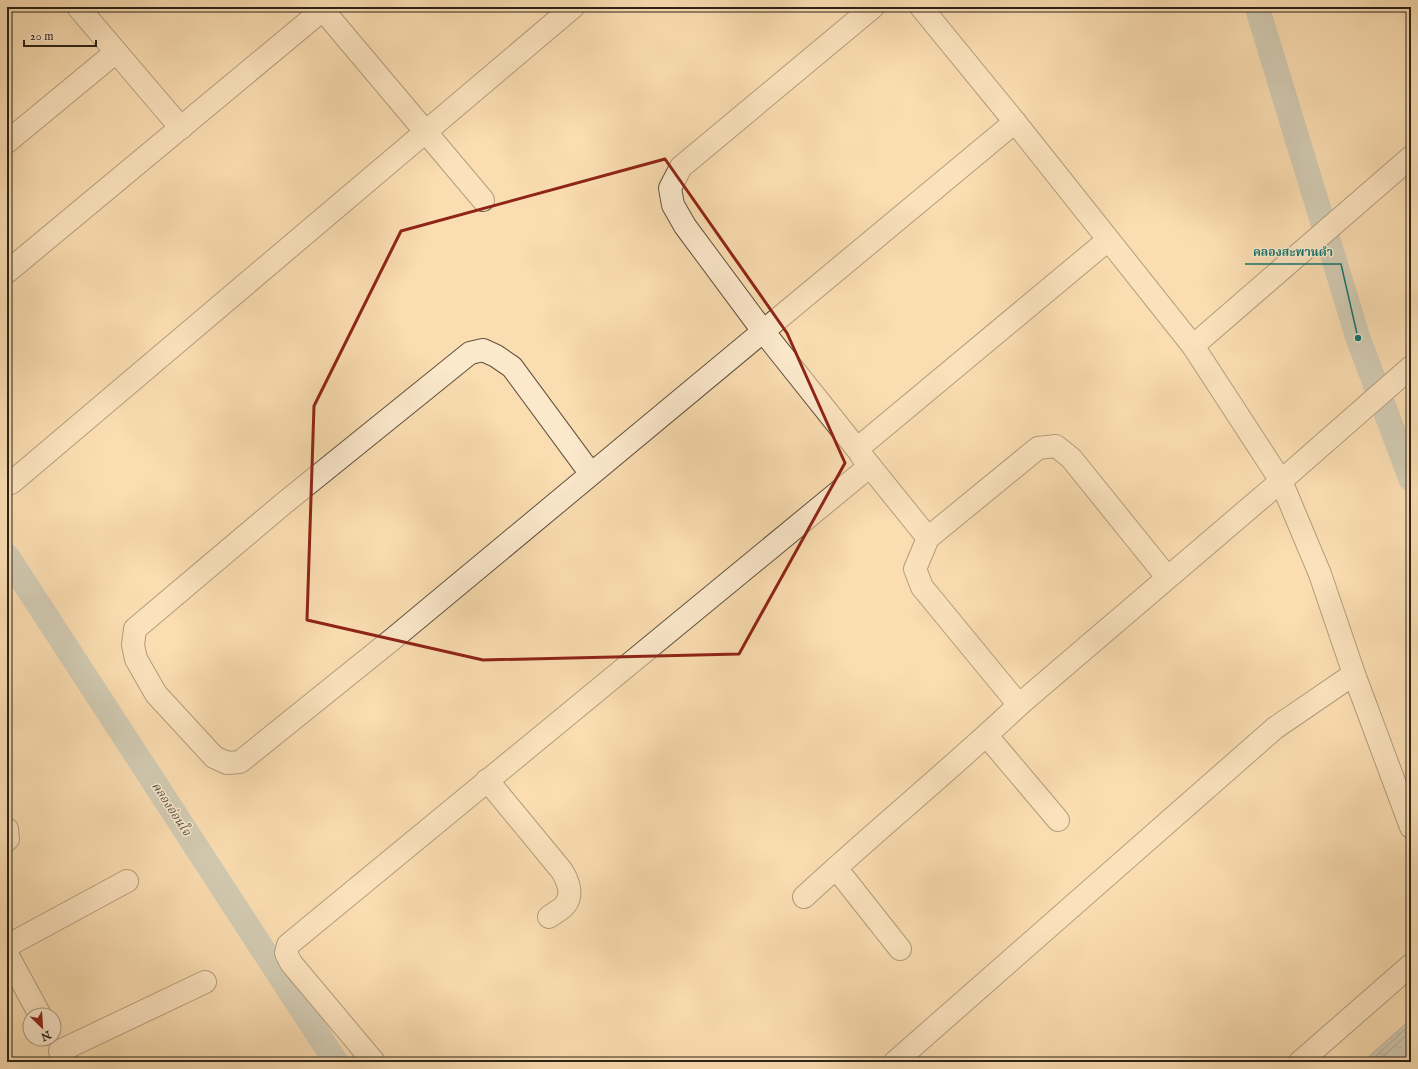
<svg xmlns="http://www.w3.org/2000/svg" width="1418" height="1069" font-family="'IM FELL English','Noto Serif Thai',serif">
<defs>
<pattern id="water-ripples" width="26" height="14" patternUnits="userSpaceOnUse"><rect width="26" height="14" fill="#a4b8b8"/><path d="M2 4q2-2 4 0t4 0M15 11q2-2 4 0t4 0" fill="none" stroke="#869595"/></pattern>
</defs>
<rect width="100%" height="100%" fill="#faddb1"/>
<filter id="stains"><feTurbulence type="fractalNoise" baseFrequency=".005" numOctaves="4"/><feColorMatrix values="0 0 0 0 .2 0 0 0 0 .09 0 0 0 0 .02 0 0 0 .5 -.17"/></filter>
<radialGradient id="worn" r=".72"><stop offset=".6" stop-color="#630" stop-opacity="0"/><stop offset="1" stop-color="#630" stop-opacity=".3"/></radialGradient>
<path fill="url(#water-ripples)" stroke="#747c78" d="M1411 1019V1062H1363Z"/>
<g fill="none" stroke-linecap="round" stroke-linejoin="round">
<g stroke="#686e68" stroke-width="1">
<path d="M1369 1062 1411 1024"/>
<path d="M1377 1062 1411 1031"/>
</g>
<g stroke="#a4b8b8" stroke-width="25">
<path d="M1257 7 1358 338 1411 479"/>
<path d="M7 556 336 1062"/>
</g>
<defs>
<g id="minor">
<path d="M78 7 181 128"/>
<path d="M873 7 681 167 670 188 673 205 685 226 763 331 857 449 1108 240"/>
<path d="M323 10 483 200"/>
<path d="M7 142 116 52"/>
<path d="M7 272 326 7"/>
<path d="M1193 346 1411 157"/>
<path d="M861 455 928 538"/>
<path d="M591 474 512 367 496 356 483 350 470 353 283 504 135 629 133 645 136 659 156 694 214 757 227 763 240 762 394 638 1015 122"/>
<path d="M11 483 573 7"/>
<path d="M1354 674 1411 827"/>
<path d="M1019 705 922 587 915 569 928 538 1038 448 1056 446 1071 458 1167 577"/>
<path d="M987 736 1058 820"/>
<path d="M487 780 562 871C568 881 574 894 565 905 561 910 554 913 549 917"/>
<path d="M7 829 8 839 7 840"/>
<path d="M836 868 900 949"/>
<path d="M804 897C874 832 949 771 1019 705L1281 481 1411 367"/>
<path d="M7 946 127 881"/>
<path d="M7 954 40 1015"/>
<path d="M60 1051 205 982"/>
<path d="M374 1062 291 963 286 953 288 945 870 466"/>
<path d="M895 1062 1275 728 1354 674 1320 574 1281 481 1193 346 1015 122 921 7"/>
<path d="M1300 1062 1411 965"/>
</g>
</defs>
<use href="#minor" stroke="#5f523f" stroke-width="24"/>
<use href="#minor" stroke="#fce9cc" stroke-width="22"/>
</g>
<path d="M0 0H1418V1069H0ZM665 159 787 333 845 463 739 654 483 660 307 620 314 406 401 231Z" fill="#faddb1" fill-opacity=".55" fill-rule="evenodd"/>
<path fill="none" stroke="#8f2418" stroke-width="3" stroke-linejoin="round" d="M665 159 787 333 845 463 739 654 483 660 307 620 314 406 401 231Z"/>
<g text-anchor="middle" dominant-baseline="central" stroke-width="3" stroke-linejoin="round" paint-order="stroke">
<g font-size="12" font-style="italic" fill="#4f5049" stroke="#fce9cc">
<text transform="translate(171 809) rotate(57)">คลองอ่อนใจ</text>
</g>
</g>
<path fill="none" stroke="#0f766e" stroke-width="1.5" d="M1358 338L1341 264H1245"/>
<circle fill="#0f766e" stroke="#fce9cc" stroke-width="1.5" cx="1358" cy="338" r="4"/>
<g font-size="12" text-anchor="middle" font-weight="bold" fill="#0f766e" stroke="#fce9cc" stroke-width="3" stroke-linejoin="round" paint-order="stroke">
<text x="1293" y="256">คลองสะพานดำ</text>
</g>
<rect width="1418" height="1069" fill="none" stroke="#faddb1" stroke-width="24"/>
<rect x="8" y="8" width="1402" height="1053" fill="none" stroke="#2b2319" stroke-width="2"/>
<rect x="12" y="12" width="1394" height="1045" fill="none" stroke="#2b2319"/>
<g transform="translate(42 1027) rotate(155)"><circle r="19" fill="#fce9cc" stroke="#a89a84"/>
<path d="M0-3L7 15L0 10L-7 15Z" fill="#8f2418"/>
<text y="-6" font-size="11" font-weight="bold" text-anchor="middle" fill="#2b2319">N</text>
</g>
<path d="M24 40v6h72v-6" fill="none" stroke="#2b2319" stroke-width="2"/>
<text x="30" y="40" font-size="12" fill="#2b2319" stroke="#fce9cc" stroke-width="3" paint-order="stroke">20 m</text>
<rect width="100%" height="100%" filter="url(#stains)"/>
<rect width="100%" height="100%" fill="url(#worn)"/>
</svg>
